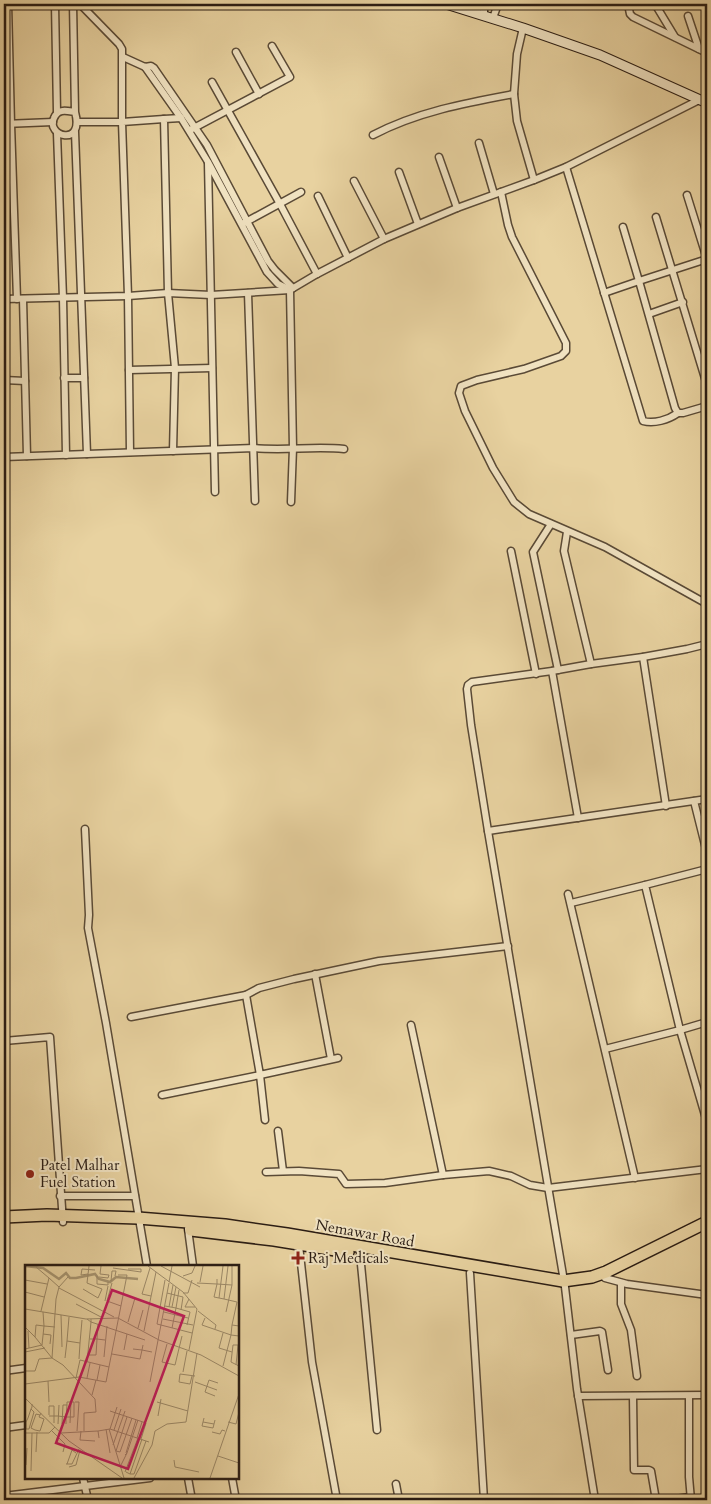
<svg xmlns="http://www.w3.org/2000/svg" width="711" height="1504" font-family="Cardo,serif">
<rect width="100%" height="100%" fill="#e8d2a0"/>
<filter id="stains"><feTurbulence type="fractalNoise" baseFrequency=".004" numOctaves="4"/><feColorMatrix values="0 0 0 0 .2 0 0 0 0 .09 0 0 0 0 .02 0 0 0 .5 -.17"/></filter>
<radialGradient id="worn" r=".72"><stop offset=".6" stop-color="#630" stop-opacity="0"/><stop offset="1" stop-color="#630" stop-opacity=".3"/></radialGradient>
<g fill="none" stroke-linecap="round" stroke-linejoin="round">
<defs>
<g id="street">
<path d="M8 4 11 124 17 299"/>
<path d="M55 4 57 112"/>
<path d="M73 4 75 112C85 148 45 136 54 118 58 108 67 111 75 112"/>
<path d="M628 4 630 14 633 17 707 53"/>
<path d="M655 4 675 37"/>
<path d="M484 15V4"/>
<path d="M688 16 699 49"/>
<path d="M493 18 498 4"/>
<path d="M236 52 259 94"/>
<path d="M123 57 145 67 151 66 154 68 207 145 268 261 275 270 293 288"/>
<path d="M145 67 181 118 208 162 267 272 278 284 290 290 293 448 291 502"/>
<path d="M212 82 280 204 317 274"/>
<path d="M514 94 517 54 523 28"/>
<path d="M77 122H122V49L119 44 80 4"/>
<path d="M4 124 53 122"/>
<path d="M192 129 290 77 272 46"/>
<path d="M75 132 87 454"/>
<path d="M57 133 63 298 66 455"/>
<path d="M373 135C417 112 465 103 514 94L517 121 534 180"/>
<path d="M479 143 494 194"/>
<path d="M439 157 457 208"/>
<path d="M208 163 215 492"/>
<path d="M566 167 643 421C654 424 668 420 678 413"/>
<path d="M399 172 418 224"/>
<path d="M501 192 508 225 512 237 566 343V351L561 356 524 369 477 380 461 386 459 393 465 411 493 468 514 502 529 514 605 547 707 604"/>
<path d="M687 195 707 259"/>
<path d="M318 196 348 258"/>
<path d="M656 217 707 385"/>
<path d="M244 223 301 192"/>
<path d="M384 239 457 208 534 180 566 167 699 100"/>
<path d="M707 259 639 281 675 408 678 413H683L707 406"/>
<path d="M248 293 255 501"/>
<path d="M604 293 639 281 623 227"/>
<path d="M4 299 128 296 168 293 211 295 290 290 317 274 384 239 354 181"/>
<path d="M23 299 27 456"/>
<path d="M649 314 683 302"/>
<path d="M129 370 212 368"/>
<path d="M64 378H84"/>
<path d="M4 380 25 381"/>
<path d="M173 451 175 368 168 293 164 119 181 118"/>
<path d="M130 452 128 296 122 122 164 119"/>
<path d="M4 457 254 448C284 451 314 446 344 449"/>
<path d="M551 524 533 552 558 670"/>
<path d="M567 532 564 551 591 664"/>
<path d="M511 551 536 674"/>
<path d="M643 657 666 806"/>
<path d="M552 671 578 818"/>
<path d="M694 801 707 853"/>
<path d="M85 829 89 915 88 928 106 1023 147 1266"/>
<path d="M488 831 707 799"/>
<path d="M707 869 645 885 680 1030 707 1022"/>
<path d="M568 894 635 1178"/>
<path d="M571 903 645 885"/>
<path d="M315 974 331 1059"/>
<path d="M131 1017 246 995"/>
<path d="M411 1025 443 1175"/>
<path d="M4 1041 50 1037 63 1222"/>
<path d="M605 1049 680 1030 707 1122"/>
<path d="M338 1058 260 1075 246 995 259 988 294 979 379 961 508 946"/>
<path d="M162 1095 260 1075 265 1120"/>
<path d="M278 1131 283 1171"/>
<path d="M266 1172 299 1171 339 1174 346 1184 385 1183 443 1175 489 1171 511 1176 530 1185 548 1188 707 1169"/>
<path d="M60 1196H135"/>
<path d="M188 1229 193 1266"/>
<path d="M299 1245 312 1362 337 1500"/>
<path d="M360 1254 377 1430"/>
<path d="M470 1273 484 1500"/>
<path d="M605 1278 627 1284 707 1295"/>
<path d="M621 1283V1304L631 1330 637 1376"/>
<path d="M571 1335 600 1331 602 1332 608 1370"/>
<path d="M4 1371 26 1368"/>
<path d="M578 1396 707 1395"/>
<path d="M633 1396 634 1470H649L651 1471 656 1500"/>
<path d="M689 1396V1477L691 1500"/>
<path d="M4 1428 26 1425"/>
<path d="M83 1478 88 1500"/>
<path d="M188 1478 192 1500"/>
<path d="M232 1478 236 1500"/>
<path d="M396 1484 399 1500"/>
<path d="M4 1496 150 1478"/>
<path d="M595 1500 577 1389 565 1287 488 831 471 725 467 689 468 685 472 682 552 671 591 664 643 657 687 649 707 644"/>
<path d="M668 1500 690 1497"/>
<path d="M696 1500 707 1498"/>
</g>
<path id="secondary" d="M446 4 523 28 600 55 707 103"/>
<g id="highway">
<path d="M4 1217 47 1215 138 1218 225 1225 287 1234 563 1281 592 1277 606 1272 707 1222"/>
<path d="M191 1230 274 1240 348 1252"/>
</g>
</defs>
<use href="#street" stroke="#5a4a36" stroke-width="9"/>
<use href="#secondary" stroke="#2a1c13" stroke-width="11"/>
<use href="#highway" stroke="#2a1c13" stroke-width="14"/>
<use href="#street" stroke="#f0e2c1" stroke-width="6"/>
<use href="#secondary" stroke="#f0e2c1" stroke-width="9"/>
<use href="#highway" stroke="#e8d2a0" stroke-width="11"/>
</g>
<g fill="#8f2418" stroke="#f0e2c1" stroke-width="2">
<circle cx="30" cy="1174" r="5"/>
<path d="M295.5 1250.5h5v5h5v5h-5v5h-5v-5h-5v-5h5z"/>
</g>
<g text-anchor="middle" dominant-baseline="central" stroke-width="4" stroke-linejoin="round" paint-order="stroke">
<g font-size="15" fill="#2a1c13" stroke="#f0e2c1" text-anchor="start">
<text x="40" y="1165">Patel Malhar<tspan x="40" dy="17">Fuel Station</tspan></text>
<text x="308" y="1258">Raj Medicals</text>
</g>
<g font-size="15" fill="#2a1c13" stroke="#f0e2c1">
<text transform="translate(365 1233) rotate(10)">Nemawar Road</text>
</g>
</g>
<g transform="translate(25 1265)">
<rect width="214" height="214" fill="#e8d2a0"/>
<path fill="none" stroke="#a79470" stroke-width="2.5" d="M0 1 18 3 34 14 41 8 45 13H51L70 9 74 14 85 17 91 12 113 14"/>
<path fill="none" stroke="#9c8968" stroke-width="1" d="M123 1 158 27 172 44 164 85M136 1 175 22M203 1 199 34 212 37 207 60 214 61M11 2 24 13M88 3 116 7V4H103M125 3 117 29 126 31M63 9 56 10 57 4 70 5M72 11V19L83 20V17M158 11 167 8 170 1M74 12 83 13 84 10 75 9 76 1M192 14V19L207 20V1M0 15 22 19M140 15 132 59 167 68M86 16 87 6H91L90 11M144 17 147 1M175 17 178 1M87 18 82 36 96 41M172 18 192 19 189 32 199 34M34 23 89 52M58 24 73 33 77 24 62 18 64 1M0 27 19 32M142 28 158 32 156 45M158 28H163L167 15M194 33 198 1M164 34 160 42H170M80 36 83 21M51 39 76 52M140 41 151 43 154 25M144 42 148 20M147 42 151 22M0 44 61 54 93 53 134 75 176 90 214 111M16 46 24 13 34 22M173 46 191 60 190 64M139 47 163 53M201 47 207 20M36 50 37 82M180 53 177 60 206 70 207 60M62 54 66 57 62 97M66 54V57L120 75M138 54 168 60M103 57 110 33M73 59 72 74 80 75M0 62 10 72 11 60 19 61 18 47M113 63 118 45M147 63 151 43 165 47 162 60M3 66 4 83M119 66 131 7M198 68 194 83 207 87M18 69 26 70 25 79M10 72 27 93 31 34 34 22 43 12M42 76 44 52M55 78 57 55M142 79 137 97 150 100 157 71M118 80 117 85 127 87M214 80H208L206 97 214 101M0 84 17 80 19 61 30 62M99 85 102 69M0 87 20 83M87 89 115 94 117 85 108 84M63 90H71L72 74H65M79 92 82 61M40 93 42 76 55 78 54 94M211 100 213 80M198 101 206 70 214 71M0 106H10L14 94 27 93 38 100 70 134 71 147 59 148V166M158 107 162 86M167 111 165 119 154 117 155 109 170 111M51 113 55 95 84 102M62 113 65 98M72 115 75 100M23 116 24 137M125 117 144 18M170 117 192 125M0 119 54 112 81 117 102 10H93M67 130 71 115M190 131 180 127 184 115 193 118M0 133 44 176 97 213M50 137H54L52 166M132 137 163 146M6 144 9 147 4 164H1V157L3 153 6 144 7 142V139M85 146 121 158 116 174M24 150V141H29V158M24 151H33L41 152H49V137H42V140L41 152V159M133 151 136 134M179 153 178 157 189 159M178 157 177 161 188 163 190 155M203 157 211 159 214 147M45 158 46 137M33 159 34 140M37 159 38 140H42M81 164 85 188M84 164 99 213M85 164 92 142M10 165 15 166 19 154 14 152 16 148M10 165 6 163 11 149 15 150M89 165 96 144M27 166 40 179 38 187M56 166 55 175 70 176M187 167 195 169 197 165 200 166M0 168H24L30 162M36 168 73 166M74 173 73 166 85 164 124 177M112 173 117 157M88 180 100 146M91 186 95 187 107 153M91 186 102 152M11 187 12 167M101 188 111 155M102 188 113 155M193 191 214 198M149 195 150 202 174 207M41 199H47L54 184M42 199 47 185 51 188M1 200 2 183M96 200 102 188 100 190M44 202 51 200 55 185M6 206 7 168M100 207 113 173M101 207 105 209 117 174M105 209H109L121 176M109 213 127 180 130 166 142 159 161 157 172 88M185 213 214 129"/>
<path fill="#c2185b" fill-opacity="0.15" stroke="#c2185b" stroke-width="2.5" d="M87 25 159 51 103 204 31 178Z"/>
<rect width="214" height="214" fill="none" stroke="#2a1c13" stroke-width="2.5"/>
</g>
<rect width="711" height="1504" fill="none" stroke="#e8d2a0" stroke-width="20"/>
<rect x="5" y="5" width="701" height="1494" fill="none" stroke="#2a1c13" stroke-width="2.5"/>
<rect x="10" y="10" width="691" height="1484" fill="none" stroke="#2a1c13"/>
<rect width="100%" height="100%" filter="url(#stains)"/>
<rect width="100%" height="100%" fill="url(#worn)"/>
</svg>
